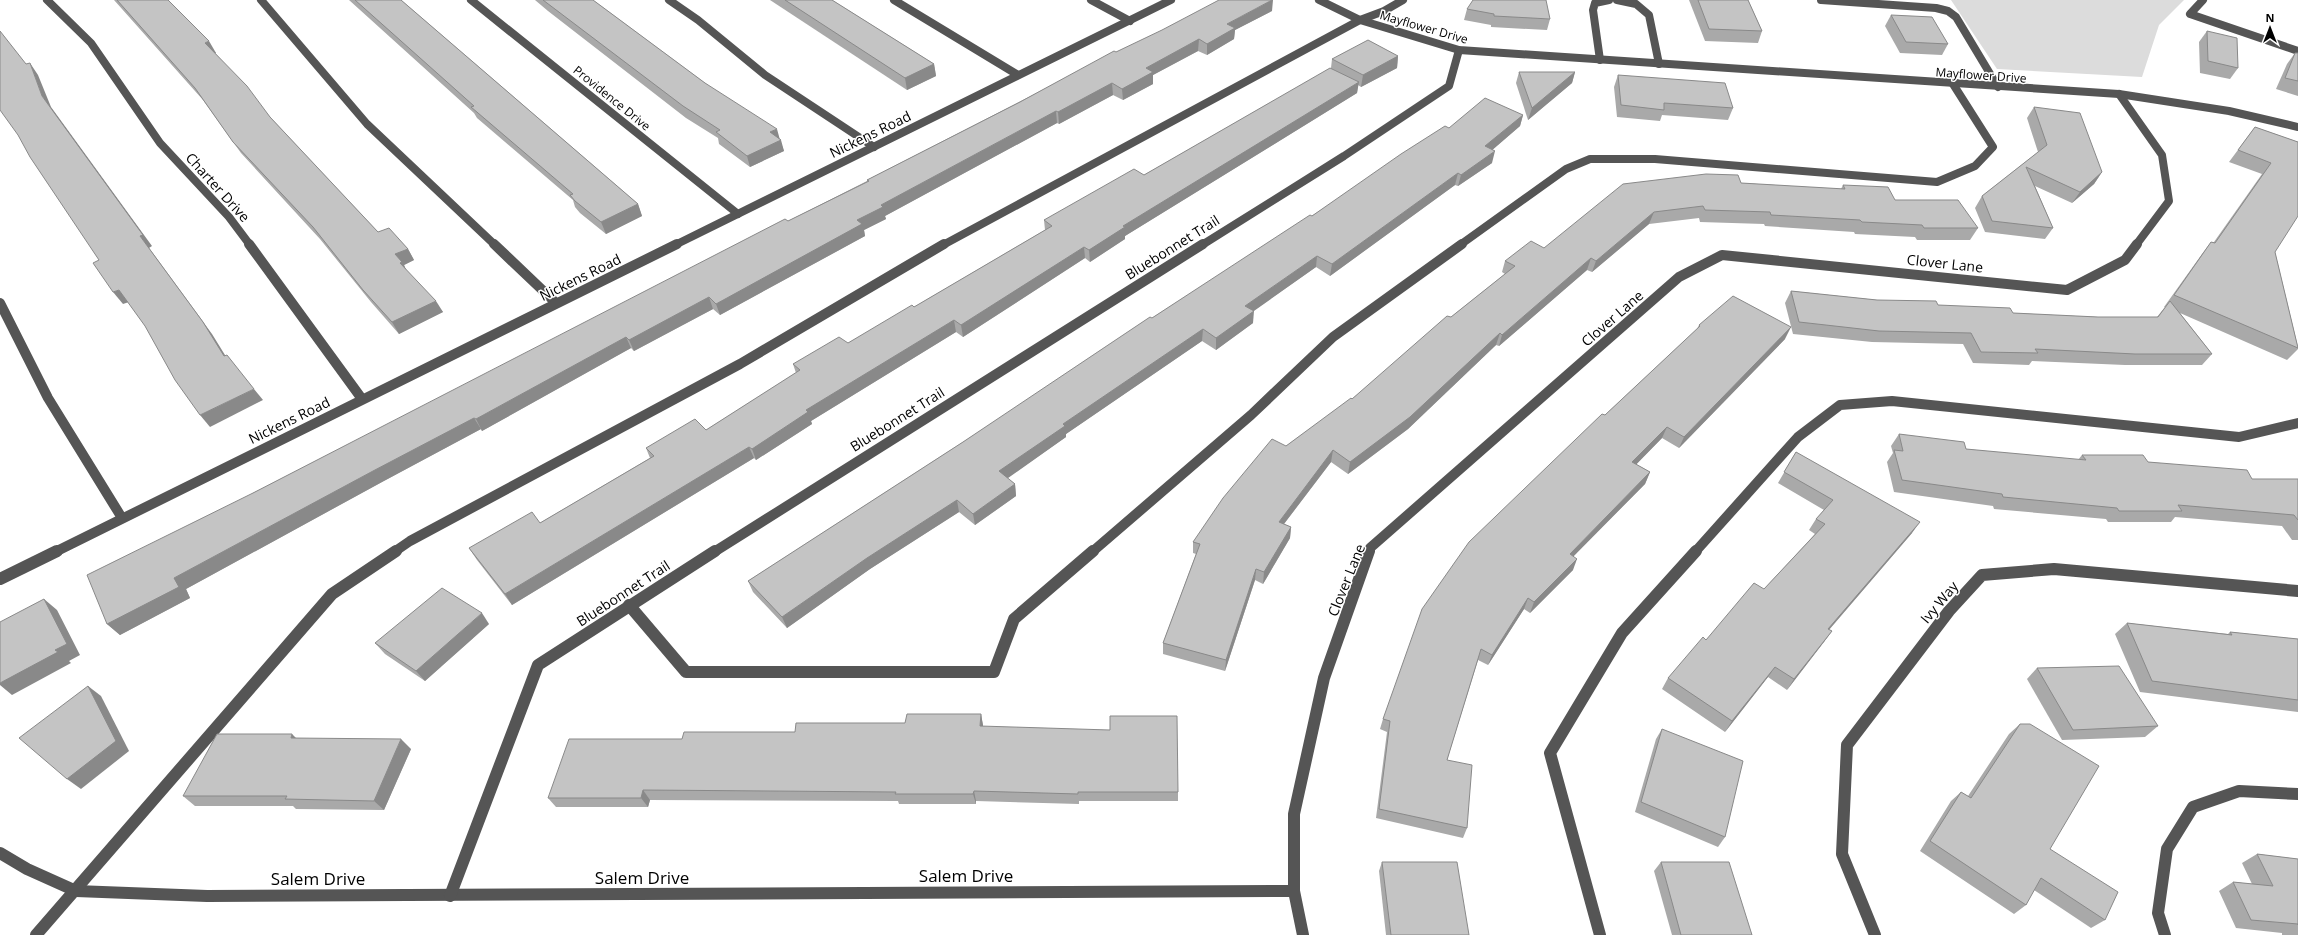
<svg xmlns="http://www.w3.org/2000/svg" width="2298" height="935" font-family="'Open Sans',sans-serif">
<rect width="100%" height="100%" fill="#fff"/>
<path fill="#dcdcdc" d="M1951 0H2184L2159 25 2142 77 1997 69Z"/>
<g fill="none" stroke-linecap="round" stroke-linejoin="round">
<g stroke="#555" stroke-width="8">
<path d="M47 0 91 43 160 143 229 217 250 245"/>
<path d="M261 0 367 124 495 245"/>
<path d="M471 0 738 214"/>
<path d="M669 0 698 20 765 75 874 147"/>
<path d="M894 0 1018 75"/>
<path d="M1091 0 1130 21"/>
<path d="M1319 0 1360 20 1459 50 2119 94 2229 111 2298 127"/>
<path d="M1617 0 1636 4 1649 15 1659 64"/>
<path d="M1821 0 1936 8 1948 11 1956 17 1998 87"/>
<path d="M2203 0 2190 14 2298 51"/>
<path d="M1600 60 1593 10 1595 3 1609 0"/>
<path d="M2119 94 2162 155 2169 201 2136 245"/>
<path d="M675 245 1171 0"/>
<path d="M943 245 1360 20 1384 11 1403 0"/>
<path d="M1202 245 1344 156 1449 86 1459 50"/>
<path d="M1460 245 1566 169 1590 159H1655L1937 182 1975 166 1993 147 1953 84"/>
</g>
<g stroke="#555" stroke-width="10">
<path d="M249 244 362 399"/>
<path d="M494 244 556 303"/>
<path d="M0 303 48 398 122 518"/>
<path d="M55 552 677 244"/>
<path d="M394 552 410 541 740 364 944 244"/>
<path d="M714 552 1203 244"/>
<path d="M1092 552 1251 415 1333 337 1462 244"/>
<path d="M1369 552 1370 548 1679 277 1722 255 2067 290 2125 260 2137 244"/>
<path d="M1695 552 1798 437 1840 405 1892 401 2239 437 2298 423"/>
</g>
<g stroke="#555" stroke-width="12">
<path d="M0 579 57 551"/>
<path d="M629 605 686 672H994L1014 619 1093 551"/>
<path d="M0 853 27 869 76 891 207 896 1294 891"/>
<path d="M450 896 538 665 715 551"/>
<path d="M36 935 332 594 396 551"/>
<path d="M1303 935 1294 891V814L1324 678 1369 551"/>
<path d="M1600 935 1550 753 1622 633 1696 551"/>
<path d="M1875 935 1842 854 1847 745 1949 611 1982 575 2054 569 2298 591"/>
<path d="M2165 935 2158 913 2167 849 2193 807 2239 791 2298 794"/>
</g>
</g>
<g fill="#a9a9a9">
<path d="M114 0H168L216 53H215L270 117 378 232 408 249 414 260 404 265 406 270 443 312 399 334 371 302 320 239 241 153 203 100Z"/>
<path d="M349 0H401L638 204 642 216 606 234 580 213 575 207 573 200 477 118 474 113Z"/>
<path d="M535 0H593L779 138 784 151 750 167 719 144 718 138 686 118 548 11Z"/>
<path d="M770 0H832L934 64 936 76 907 90Z"/>
<path d="M1689 0H1748L1762 31 1758 43 1705 41Z"/>
<path d="M1467 9 1550 19 1547 30 1491 27V25L1464 20Z"/>
<path d="M1272 11 1235 30 1234 39 1207 55 1198 51 1153 75V84L1123 100 1113 95 1059 124 1057 123 885 216 886 219 864 230 865 236 720 315 713 309 634 351 631 348 482 431 481 429 382 482 186 589 190 598 120 635 107 624 253 493 788 221 867 181V180L1116 52Z"/>
<path d="M1891 15 1948 44 1942 55 1900 53 1885 26Z"/>
<path d="M2207 31 2238 68 2230 79 2200 73 2199 42Z"/>
<path d="M2295 53H2298V96L2276 89 2287 64Z"/>
<path d="M1398 56 1397 68 1361 87 1358 85 1357 93 1125 236V239L1090 262 1085 258 963 337 956 332 811 421 812 424 756 460 754 458 512 605 477 560 469 548 540 523 650 458 646 448 706 430 796 373 793 364 848 343 914 307 1045 230 1044 220 1144 175 1331 68 1332 59Z"/>
<path d="M1519 72H1575L1572 83 1528 120 1516 83Z"/>
<path d="M1618 75 1733 108 1728 120 1662 115 1660 121 1617 117 1614 87Z"/>
<path d="M2034 107 2102 172 2094 184 2072 203 2035 186 2053 228 2045 239 1985 232 1975 208 1982 196 2038 152 2027 118Z"/>
<path d="M1523 115 1520 126 1492 150V163L1458 186 1455 185 1330 276 1316 267 1253 311V323L1216 350 1202 341 1066 434V437L1007 478 1015 484 1016 496 975 525 959 512 870 569 787 628 753 592 748 581 963 442 1152 318 1449 128Z"/>
<path d="M2255 127 2298 142 2275 252 2298 347V349L2287 360 2180 313 2212 354 2202 365H2125L2032 361 2029 365 1973 363 1963 344 1872 342 1793 334 1785 303 1791 291 1877 300 1938 305 2013 313 2098 317H2157L2165 307H2164L2202 254 2211 242H2214L2262 174 2229 162Z"/>
<path d="M1741 183 1841 189 1843 185 1895 200 1978 228 1970 240H1917L1915 237 1855 234 1854 232 1765 226 1764 224 1700 222 1699 218 1649 224 1592 272 1587 270 1499 346 1496 345 1408 429 1348 474 1331 462 1284 524 1291 527 1290 538 1263 584 1255 580 1225 671 1163 654V643L1196 554 1193 553V542L1286 446 1352 399 1451 317 1505 274 1502 272 1505 261Z"/>
<path d="M1699 325 1785 339 1679 448 1662 438 1636 464 1650 472 1645 484 1573 556V570L1530 613 1524 609 1488 665 1478 660 1447 760 1467 828 1463 838 1376 818 1387 732 1380 729 1383 719 1605 415 1697 329Z"/>
<path d="M1899 434 1966 449 2078 460 2082 455 2148 462 2252 479H2298V540H2292L2282 526 2175 517 2171 522H2108L2106 519 1994 509 1993 506 1894 492 1887 462 1893 453 1891 446Z"/>
<path d="M1796 452 1912 533 1829 630 1832 631 1787 690 1768 677 1725 732 1662 689 1668 678 1706 640 1764 589 1815 534 1809 530 1816 519 1824 510 1778 483Z"/>
<path d="M2127 623 2228 634 2230 632 2298 639V712L2140 692 2115 634Z"/>
<path d="M489 624 425 681 385 654 375 643Z"/>
<path d="M2037 668 2158 726 2145 737 2062 740 2027 679Z"/>
<path d="M981 714 983 726 1178 792V801H1079V804L976 801V804H899L898 801 650 800 648 807H556L548 798 682 739 795 732 905 723Z"/>
<path d="M2020 724 2050 849 2105 920 2091 928 2034 890 2026 905 2014 914 1920 851 1951 801 1961 792 1968 796 2009 734Z"/>
<path d="M1662 729 1725 837 1718 847 1635 812 1656 739Z"/>
<path d="M296 738 411 749 384 810 296 809 293 806H195L183 796Z"/>
<path d="M2257 854 2298 859V935H2282V933L2236 928 2219 891 2233 882 2252 884 2242 863Z"/>
<path d="M1382 862 1469 935H1386L1379 871Z"/>
<path d="M1661 862 1752 935H1672L1654 871Z"/>
</g>
<g fill="#898989">
<path d="M1272 0H1273L1272 11 1235 30 1234 39 1207 55V44L1227 24Z"/>
<path d="M1199 39 1198 51 1153 75V84L1123 100 1122 89 1146 68Z"/>
<path d="M209 41 216 53 212 54 205 43Z"/>
<path d="M1398 56 1397 68 1361 87 1363 75Z"/>
<path d="M30 63 38 75 51 107 152 246 149 248 212 334 233 368 224 356 42 96Z"/>
<path d="M934 64 936 76 907 90 905 78Z"/>
<path d="M1575 72 1572 83 1528 120 1532 108Z"/>
<path d="M1359 82 1357 93 1125 236V239L1090 262 1089 250 1123 226Z"/>
<path d="M1112 83 1113 95 1059 124 1058 112Z"/>
<path d="M1056 111 1057 123 885 216 886 219 864 230 865 236 720 315 716 304 857 220 881 205Z"/>
<path d="M1523 115 1520 126 1483 158 1485 146Z"/>
<path d="M777 129 780 140H781L784 151 750 167 747 156 770 132Z"/>
<path d="M1495 151 1492 163 1458 186 1461 175Z"/>
<path d="M2102 172 2094 184 2072 203 2080 192Z"/>
<path d="M1458 173 1455 185 1330 276 1332 264Z"/>
<path d="M638 204 642 216 606 234 601 222Z"/>
<path d="M1654 212 1649 224 1592 272 1596 261Z"/>
<path d="M1084 247 1085 258 963 337 961 325Z"/>
<path d="M408 249 414 260 404 265 408 274H406L395 254Z"/>
<path d="M1317 256 1316 267 1244 318 1245 306Z"/>
<path d="M1591 258 1587 270 1499 346 1502 335Z"/>
<path d="M119 290 129 302 123 304 113 292Z"/>
<path d="M709 297 713 309 634 351 629 340Z"/>
<path d="M436 301 443 312 399 334 392 322Z"/>
<path d="M1254 311 1253 323 1216 350V338Z"/>
<path d="M954 320 956 332 811 421 812 424 756 460 752 449 806 410Z"/>
<path d="M1791 327 1785 339 1679 448 1684 437Z"/>
<path d="M1203 329 1202 341 1066 434V437L1001 483 999 471 1063 424Z"/>
<path d="M1500 333 1496 345 1408 429 1348 474 1350 462Z"/>
<path d="M626 337 631 348 482 431 476 419Z"/>
<path d="M254 389 263 400 210 427 200 415Z"/>
<path d="M474 418 481 429 382 482 186 589 190 598 120 635 107 624 174 578 373 471Z"/>
<path d="M1667 427 1662 438 1627 474 1632 462Z"/>
<path d="M749 447 754 458 512 605 505 594Z"/>
<path d="M1333 450 1331 462 1277 533 1279 522Z"/>
<path d="M1650 472 1645 484 1565 565 1570 554Z"/>
<path d="M1015 484 1016 496 975 525 973 514Z"/>
<path d="M957 500 959 512 870 569 787 628 782 617 867 558Z"/>
<path d="M1920 522 1912 533 1820 640 1828 629Z"/>
<path d="M1291 527 1290 538 1263 584 1264 572Z"/>
<path d="M1577 559 1573 570 1530 613 1534 602Z"/>
<path d="M1256 569 1255 580 1225 671 1226 660Z"/>
<path d="M1528 598 1524 609 1488 665 1492 655Z"/>
<path d="M44 599 57 610 80 655 69 661 71 663 12 695 0 685V683L55 650Z"/>
<path d="M482 613 489 624 425 681 416 671Z"/>
<path d="M1832 631 1824 642 1787 690 1794 679Z"/>
<path d="M1775 667 1768 677 1725 732 1732 721Z"/>
<path d="M88 686 101 696 129 751 81 789 67 779Z"/>
<path d="M981 714 983 725 982 736 980 726Z"/>
<path d="M292 734 303 745 291 738Z"/>
<path d="M401 739 411 749 384 810 374 801Z"/>
<path d="M643 790 650 800 648 807 641 798Z"/>
<path d="M974 791 976 801V804L973 794Z"/>
</g>
<g fill="#c4c4c4" stroke="#898989">
<path d="M117 0H168L209 41 205 43 247 86 270 117 378 232 389 228 408 249 395 254 402 262 400 263 436 301 392 322 363 290 313 227 233 142 195 88Z"/>
<path d="M355 0H401L638 204 601 222 575 201 570 195 573 194 471 107 474 106Z"/>
<path d="M543 0H593L705 83 777 129 770 132 781 140 747 156 716 132 720 130 683 106Z"/>
<path d="M785 0H832L934 64 905 78Z"/>
<path d="M1219 0H1272L1227 24 1235 28 1207 44 1199 39 1146 68 1153 72 1122 89 1112 83 1058 112 1056 111 881 205 883 207 857 220 862 224 716 304 709 297 629 340 626 337 476 419 474 418 373 471 174 578 179 587 107 624 87 575 253 493 785 219 788 221 869 181 867 180 1020 102 1114 51 1116 52 1162 30Z"/>
<path d="M1473 0H1546L1550 19 1494 16V14L1467 9Z"/>
<path d="M1698 0H1748L1762 31 1709 29Z"/>
<path d="M1891 15 1932 17 1948 44 1906 42Z"/>
<path d="M0 31 26 64 30 63 42 96 143 235 140 236 203 322 224 356 227 355 254 389 200 415 175 380 145 326 119 290 113 292 93 263 99 260 30 157 18 135 0 110Z"/>
<path d="M2207 31 2237 38 2238 68 2208 61Z"/>
<path d="M1368 40 1398 56 1363 75 1332 59Z"/>
<path d="M2295 53H2298V81L2285 78Z"/>
<path d="M1330 68 1359 82 1123 226 1125 227 1089 250 1084 247 961 325 954 320 806 410 808 412 752 449 749 447 505 594 469 548 532 512 540 523 654 456 646 448 695 419 706 430 800 370 793 364 839 337 848 343 912 305 914 307 1052 226 1044 220 1134 169 1144 175Z"/>
<path d="M1519 72H1575L1532 108Z"/>
<path d="M1618 75 1725 83 1733 108 1664 103V110L1621 105Z"/>
<path d="M1485 98 1523 115 1485 146 1495 151 1461 175 1458 173 1332 264 1317 256 1245 306 1254 311 1216 338 1203 329 1063 424 1065 426 999 471 1015 484 973 514 957 500 867 558 782 617 748 581 963 442 1150 317 1152 318 1310 215 1312 216 1401 154 1445 126 1449 128Z"/>
<path d="M2034 107 2080 113 2102 172 2080 192 2026 167 2053 228 1992 221 1982 196 2047 145Z"/>
<path d="M2255 127 2298 142V216L2275 252 2298 348 2174 295 2211 242 2215 243 2271 163 2238 150Z"/>
<path d="M1706 174 1738 175 1741 183 1845 189 1843 185 1888 187 1895 200H1958L1978 228H1924L1922 225 1862 222 1860 220 1771 215 1770 212 1705 210 1703 206 1654 212 1596 261 1591 258 1502 335 1500 333 1410 417 1350 462 1333 450 1279 522 1291 527 1264 572 1256 569 1226 660 1163 643 1200 544 1193 542 1223 498 1272 439 1286 446 1351 398 1352 399 1447 316 1451 317 1515 266 1505 261 1531 241 1544 248 1623 184Z"/>
<path d="M1791 291 1877 300 1936 301 1938 305 2010 308 2013 313 2098 317H2158L2170 301 2212 354H2135L2035 349 2038 353 1981 352 1971 333 1879 331 1799 322Z"/>
<path d="M1733 296 1791 327 1684 437 1667 427 1632 462 1650 472 1570 554 1577 559 1534 602 1528 598 1492 655 1481 649 1447 760 1472 765 1467 828 1379 809 1390 721 1383 719 1422 609 1469 542 1602 414 1605 415 1700 326 1699 325Z"/>
<path d="M1899 434 1964 442 1966 449 2086 460 2082 455H2143L2148 462 2247 470 2252 479H2298V520L2294 515 2178 505 2182 511H2119L2117 508 2003 497 2002 494 1902 480 1894 450 1903 451Z"/>
<path d="M1796 452 1920 522 1828 629 1832 631 1794 679 1775 667 1732 721 1668 678 1703 637 1706 640 1754 583 1764 589 1825 524 1816 519 1833 500 1784 472Z"/>
<path d="M442 588 482 613 416 671 375 643Z"/>
<path d="M44 599 67 644 55 650 58 652 0 683V622Z"/>
<path d="M2127 623 2232 635 2230 632 2298 639V700L2152 681Z"/>
<path d="M2119 666 2158 726 2073 730 2037 668Z"/>
<path d="M88 686 116 741 67 779 19 738Z"/>
<path d="M907 714H981L980 726 1110 730V716H1177L1178 792H1078V794L974 791 973 794H895L896 792 643 790 641 798H548L569 739H682L684 732H795L796 723H905Z"/>
<path d="M2020 724H2030L2099 766 2050 849 2118 892 2105 920 2041 878 2026 905 1930 841 1961 792 1971 798Z"/>
<path d="M1662 729 1743 761 1725 837 1641 802Z"/>
<path d="M217 734H292L291 738 401 739 374 801 285 799 287 796H183Z"/>
<path d="M2257 854 2298 859V925V924L2251 920 2233 882 2273 886Z"/>
<path d="M1382 862H1457L1469 935H1391Z"/>
<path d="M1661 862H1729L1752 935H1681Z"/>
</g>
<g text-anchor="middle" dominant-baseline="central" stroke-width="3" stroke-linejoin="round" paint-order="stroke">
<g font-size="12" fill="#000" stroke="#fff">
<text transform="translate(1424 27) rotate(16)">Mayflower Drive</text>
<text transform="translate(1981 75) rotate(4)">Mayflower Drive</text>
<text transform="translate(612 98) rotate(39)">Providence Drive</text>
</g>
<g font-size="14" fill="#000" stroke="#fff">
<text transform="translate(870 134) rotate(-26)">Nickens Road</text>
<text transform="translate(218 187) rotate(48)">Charter Drive</text>
<text transform="translate(1172 247) rotate(-32)">Bluebonnet Trail</text>
<text transform="translate(1945 263) rotate(6)">Clover Lane</text>
<text transform="translate(580 277) rotate(-26)">Nickens Road</text>
<text transform="translate(1612 318) rotate(-41)">Clover Lane</text>
<text transform="translate(897 419) rotate(-32)">Bluebonnet Trail</text>
<text transform="translate(289 420) rotate(-26)">Nickens Road</text>
<text transform="translate(1346 580) rotate(-68)">Clover Lane</text>
<text transform="translate(623 593) rotate(-33)">Bluebonnet Trail</text>
<text transform="translate(1939 602) rotate(-50)">Ivy Way</text>
</g>
<g font-size="17" fill="#000" stroke="#fff">
<text x="966" y="875">Salem Drive</text>
<text x="642" y="877">Salem Drive</text>
<text x="318" y="878">Salem Drive</text>
</g>
</g>
<g transform="translate(2270 28)" stroke="#ffffff" stroke-width="3" paint-order="stroke">
<path d="M0-3L7 15L0 10L-7 15Z" fill="#000000"/>
<text y="-6" font-size="11" font-weight="bold" text-anchor="middle" fill="#000000">N</text>
</g>
</svg>
